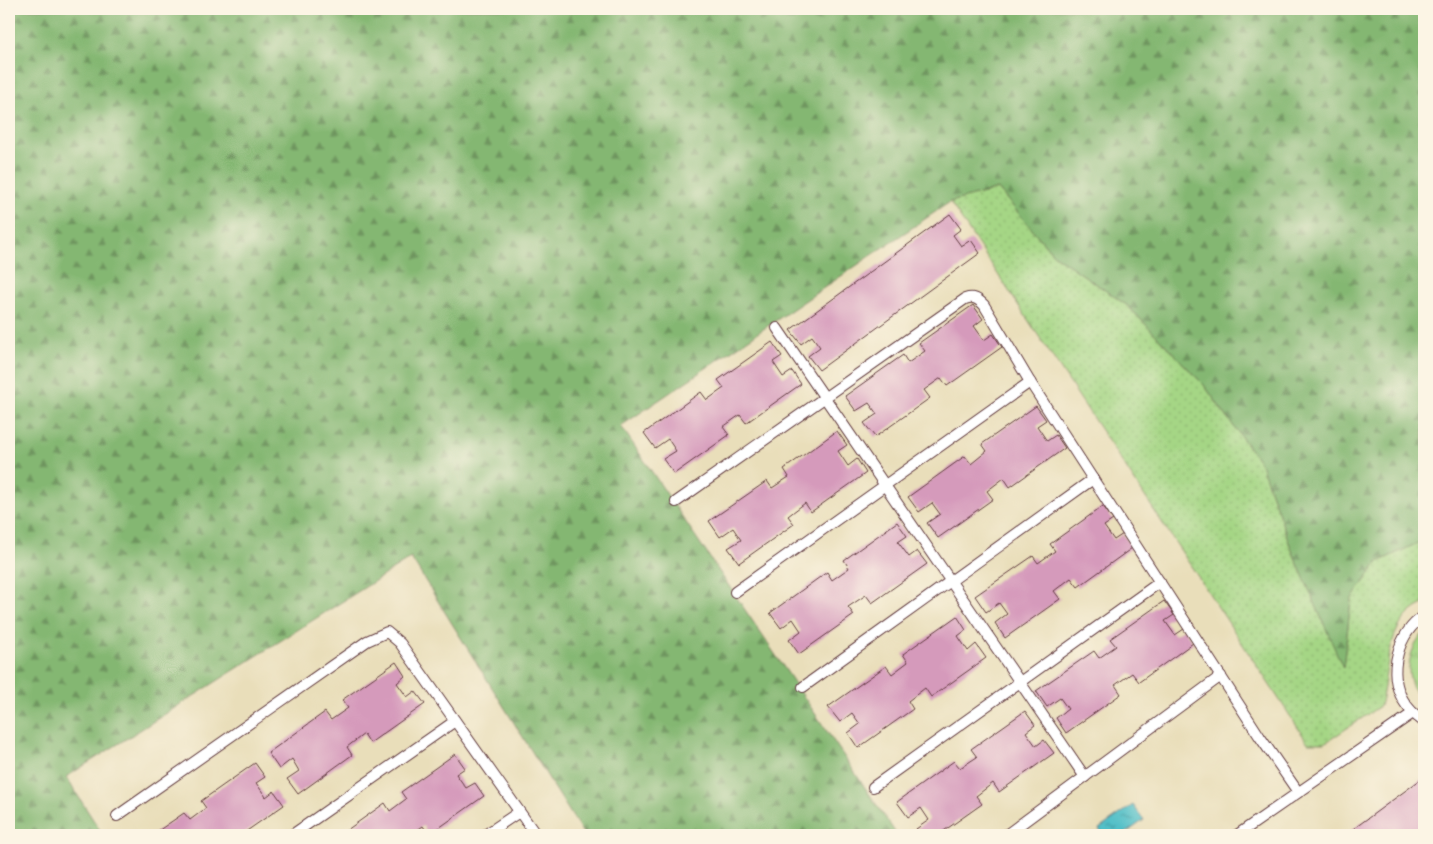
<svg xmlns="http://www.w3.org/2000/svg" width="1433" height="844" font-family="Pangolin,sans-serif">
<defs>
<pattern id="grass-dots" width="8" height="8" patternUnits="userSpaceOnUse" patternTransform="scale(1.25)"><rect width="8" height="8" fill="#a5d685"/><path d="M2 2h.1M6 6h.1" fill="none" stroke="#90b773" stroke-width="1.8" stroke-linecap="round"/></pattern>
<pattern id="forest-firs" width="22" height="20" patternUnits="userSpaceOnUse" patternTransform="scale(1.25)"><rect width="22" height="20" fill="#84b772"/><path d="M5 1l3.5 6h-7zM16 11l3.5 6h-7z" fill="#6e945e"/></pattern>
<pattern id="park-tufts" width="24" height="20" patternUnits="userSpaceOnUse" patternTransform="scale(1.25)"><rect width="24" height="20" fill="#a5d685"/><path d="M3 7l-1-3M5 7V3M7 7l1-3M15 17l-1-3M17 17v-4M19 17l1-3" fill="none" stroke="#90b773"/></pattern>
<pattern id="water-ripples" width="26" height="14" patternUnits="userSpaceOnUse" patternTransform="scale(1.25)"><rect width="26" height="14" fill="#52c0c8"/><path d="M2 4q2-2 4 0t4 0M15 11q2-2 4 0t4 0" fill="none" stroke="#469ba3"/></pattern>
</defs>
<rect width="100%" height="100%" fill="#fcf5e5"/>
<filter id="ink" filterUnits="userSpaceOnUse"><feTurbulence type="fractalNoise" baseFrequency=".02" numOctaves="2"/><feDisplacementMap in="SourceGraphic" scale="10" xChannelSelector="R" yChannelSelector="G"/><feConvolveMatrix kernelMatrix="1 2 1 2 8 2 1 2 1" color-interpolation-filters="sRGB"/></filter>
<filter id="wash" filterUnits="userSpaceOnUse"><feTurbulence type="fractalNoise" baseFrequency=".0096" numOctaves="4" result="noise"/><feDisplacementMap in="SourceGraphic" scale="20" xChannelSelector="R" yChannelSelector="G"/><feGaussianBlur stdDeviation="1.12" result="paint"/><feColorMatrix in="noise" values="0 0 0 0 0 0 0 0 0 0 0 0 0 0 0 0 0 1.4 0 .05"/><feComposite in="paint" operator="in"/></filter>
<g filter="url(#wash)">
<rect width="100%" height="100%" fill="#e9deba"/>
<path fill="url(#grass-dots)" stroke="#787a58" d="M998 189 1053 254 1128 306 1204 385 1261 464 1291 548 1343 667 1351 600 1378 562 1424 540V604C1384 622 1390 670 1380 706L1325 743H1308L950 202Z"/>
<path fill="url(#forest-firs)" stroke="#676b4e" d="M9 9H1424V540L1378 562 1351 600 1343 668 1291 548 1261 464 1204 385 1128 306 1053 254 998 189 950 202 621 426 897 835H584L411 558 66 777 103 835H9Z"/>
<path fill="url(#park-tufts)" stroke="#787a58" d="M1424 633V705C1404 684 1404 654 1424 633Z"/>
<path fill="url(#water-ripples)" stroke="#4e707a" d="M1133 805 1144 820 1123 835H1103L1099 829Z"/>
<g id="blocks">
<g fill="#d59abb">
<path d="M950 214 961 229 953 235 961 246 971 240 980 253 819 370 808 356 820 347 812 336 801 344 790 330Z"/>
<path d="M973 305 983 319 974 326 984 340 993 334 1002 347 947 386 941 378 924 390 930 398 875 437 864 423 877 414 869 403 856 411 845 396 903 355 908 363 925 351 919 343Z"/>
<path d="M772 342 782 356 773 362 783 377 792 371 801 384 746 423 740 415 723 427 729 435 674 474 663 459 676 451 668 439 655 448 644 433 701 392 707 400 724 388 718 380Z"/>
<path d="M1036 406 1046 420 1037 426 1047 441 1056 435 1065 448 1010 487 1004 478 987 491 993 499 938 538 927 523 940 514 932 503 919 512 908 497 965 456 971 464 987 451 982 444Z"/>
<path d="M837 431 847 445 838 451 848 466 857 459 866 473 811 512 805 503 788 516 794 524 739 563 728 548 741 540 733 528 720 537 709 521 767 481 772 488 789 477 784 469Z"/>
<path d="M1103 506 1113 520 1104 526 1114 540 1123 534 1132 548 1078 587 1071 578 1054 591 1060 599 1005 638 995 623 1007 614 999 603 986 612 975 596 1033 556 1038 563 1055 551 1050 544Z"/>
<path d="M897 522 907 536 898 542 909 557 917 551 927 564 872 603 866 595 848 607 854 615 799 654 789 640 801 631 793 619 781 628 770 613 827 572 832 580 849 568 844 560Z"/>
<path d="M1164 601 1174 615 1165 621 1175 635 1184 629 1193 643 1139 682 1132 673 1115 685 1121 694 1066 733 1056 718 1068 709 1060 698 1047 707 1036 691 1094 651 1099 658 1116 646 1110 639Z"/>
<path d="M957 616 966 630 958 636 968 651 976 644 986 658 931 697 925 688 908 701 913 709 858 748 848 733 860 724 852 713 840 722 828 707 886 666 892 674 908 662 903 654Z"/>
<path d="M396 662 405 676 397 683 407 697 415 691 425 704 370 743 364 734 347 747 352 755 298 794 287 779 299 771 292 759 279 769 268 753 325 712 331 720 348 708 342 700Z"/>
<path d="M1025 711 1035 725 1026 732 1036 746 1044 740 1054 753 999 792 993 783 976 796 982 804 938 835H921L916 829 929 820 921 808 908 817 897 802 954 761 960 768 977 757 971 749Z"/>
<path d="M455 754 465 768 456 774 466 788 475 783 484 796 429 835 423 826 410 835H340L385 803 390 811 406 799 401 792Z"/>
<path d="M255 763 265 777 256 783 266 797 274 791 284 805 241 835H152L184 813 190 820 206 808 201 801Z"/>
<path d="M1424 777V834L1422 835H1345Z"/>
</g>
</g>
</g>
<g filter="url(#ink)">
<use href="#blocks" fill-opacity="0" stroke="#623c40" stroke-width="1"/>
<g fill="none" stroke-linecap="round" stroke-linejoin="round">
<defs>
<g id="lane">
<path d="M777 328 1085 777"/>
<path d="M676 502 965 299C974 296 978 299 984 305L1030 382 1260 737 1298 792"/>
<path d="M735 592 1030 382"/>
<path d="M1424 616C1398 633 1387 672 1403 700 1408 709 1416 716 1424 722"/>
<path d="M803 687 1093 479"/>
<path d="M873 787 1160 582"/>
<path d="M117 816 367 641 387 632 400 643 536 835"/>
<path d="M292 835 455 721"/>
<path d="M485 835 519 812"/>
<path d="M1006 835 1221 676"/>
<path d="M1237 835 1413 713"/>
</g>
</defs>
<use href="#lane" stroke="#623c40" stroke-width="12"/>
<use href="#lane" stroke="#fff" stroke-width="10"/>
</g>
</g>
<rect width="1433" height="844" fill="none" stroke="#fcf5e5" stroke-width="30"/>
</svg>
